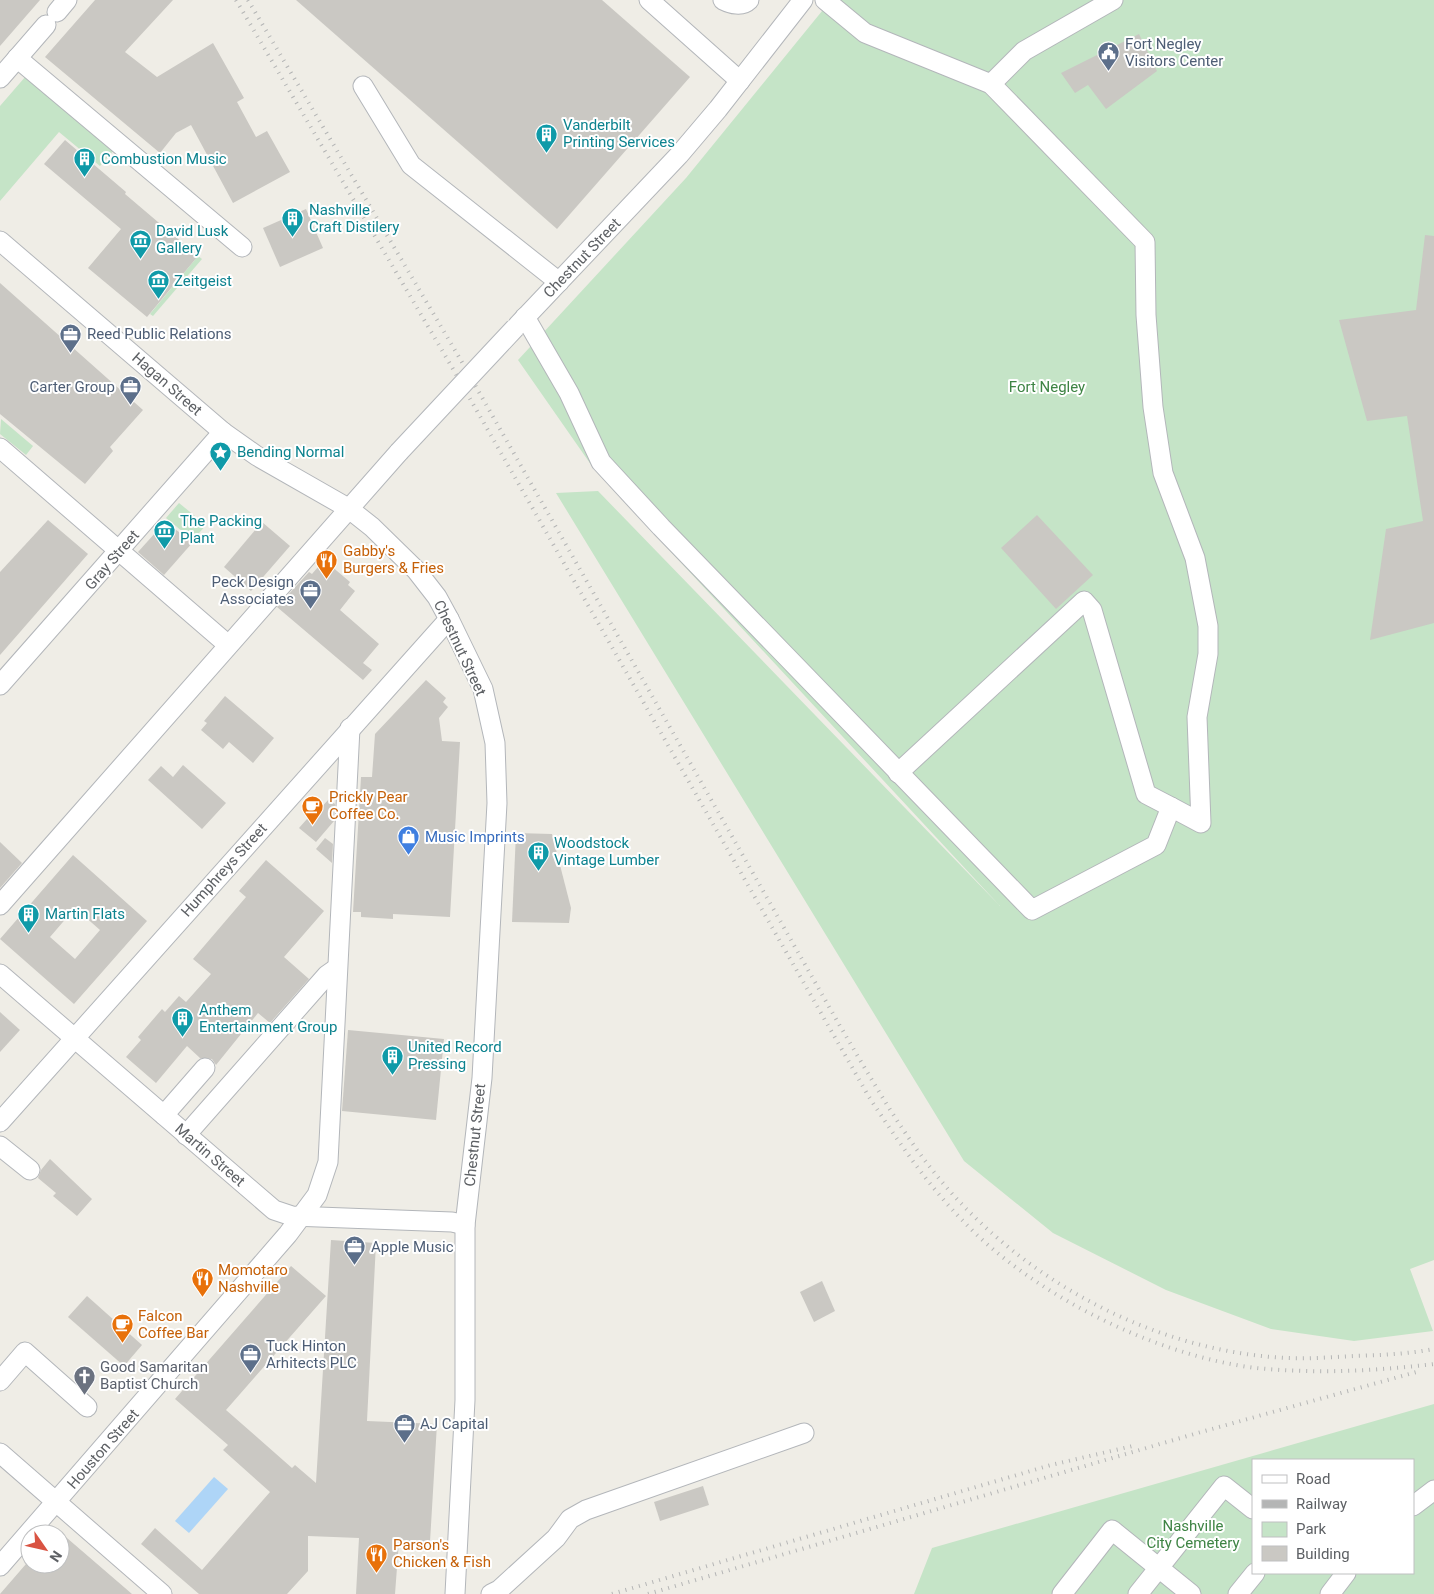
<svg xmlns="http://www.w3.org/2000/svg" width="1434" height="1594" font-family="Roboto,sans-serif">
<rect width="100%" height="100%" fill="#efede6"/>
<g fill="#c5e4c7" fill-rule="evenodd">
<path d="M831 0H1434V1260L1410 1269 1433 1331 1354 1341 1271 1329 1166 1290 1053 1233 964 1161 556 493 598 491 1000 906 594 469 518 360 686 178Z"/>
<path d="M26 76 114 150 100 166 59 132 0 201V106Z"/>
<path d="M198 256 202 259 153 316 150 314Z"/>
<path d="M1 419 33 446 26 455 0 434Z"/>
<path d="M179 503 206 525 193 540 166 518Z"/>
<path d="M1434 1404V1594H914L932 1548ZM1253 1460H1413V1573H1253Z"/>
</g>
<path fill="#aed5f7" d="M214 1477 228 1489 189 1533 175 1521Z"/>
<g fill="#cac8c3" fill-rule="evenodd">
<path d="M0 0H40L0 46Z"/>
<path d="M95 0H173L125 52 157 77 213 43 244 98 237 102 256 137 267 131 290 172 233 203 191 125 176 133 160 153 45 57Z"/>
<path d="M296 0H602L690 77 557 229Z"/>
<path d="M1139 34 1157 71 1106 109 1088 85 1075 93 1061 73Z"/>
<path d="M65 140 126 192 125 194 198 256 147 317 88 268 121 229 44 164Z"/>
<path d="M306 209 323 248 280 267 263 228Z"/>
<path d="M1425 235 1434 236V623L1370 640 1386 529 1423 521 1407 416 1367 421 1339 320 1416 310Z"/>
<path d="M0 283 143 410 110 447 113 451 85 484 0 414Z"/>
<path d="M1037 515 1093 575 1056 609 1001 548Z"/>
<path d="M48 520 88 554 0 655V572Z"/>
<path d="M165 522 193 542 164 575 138 552Z"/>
<path d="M262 522 290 546 251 591 224 567Z"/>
<path d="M324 560 350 582 348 585 355 591 340 610 379 644 363 663 372 670 363 680 277 607 309 572 312 574Z"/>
<path d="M426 680 446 698 443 702 448 707 439 718 442 741 460 742 450 917 393 914V919L361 917V912H353L361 777H372L375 734Z"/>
<path d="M225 696 274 738 253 763 229 742 223 749 201 730 207 723 204 721Z"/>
<path d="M183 765 226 803 202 829 148 780 161 766 173 777Z"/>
<path d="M329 799 335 804 334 821 316 842 299 828 315 810 317 812Z"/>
<path d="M516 833 552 834 571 908 569 923 512 922Z"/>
<path d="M325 838 333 844 332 863 316 849Z"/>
<path d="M0 842 22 863 0 888Z"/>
<path d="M73 855 147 921 74 1004 0 939ZM75 908 100 930 75 959 50 937Z"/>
<path d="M266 860 324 911 284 957 309 979 270 1023 258 1013 216 1065 212 1059 200 1058 187 1046 156 1083 126 1057 141 1040 138 1037 162 1009 165 1012 179 996 186 1002 211 974 193 959 246 897 239 891Z"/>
<path d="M0 1012 20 1030 0 1052Z"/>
<path d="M348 1030 444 1039 436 1120 342 1111Z"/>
<path d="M50 1159 92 1199 77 1216 53 1196 56 1193 38 1178 41 1170Z"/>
<path d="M331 1240 376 1243 367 1421 437 1424 430 1542 399 1541 395 1594H356L359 1538 308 1536V1571L287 1594H199L141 1544 155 1528 202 1570 270 1492 223 1450 228 1445 175 1399 291 1266 326 1296 226 1410 292 1468 295 1465 316 1483Z"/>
<path d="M822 1281 835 1311 814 1322 800 1292Z"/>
<path d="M87 1296 142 1345 124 1366 68 1317Z"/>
<path d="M703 1486 709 1505 660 1521 654 1502Z"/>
<path d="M60 1532 132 1594H0L26 1564H60Z"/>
</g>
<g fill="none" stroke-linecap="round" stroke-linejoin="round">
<defs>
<g id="minor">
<path d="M649 0 740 81"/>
<path d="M723 0C731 4 742 7 749 0"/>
<path d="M57 12 67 0"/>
<path d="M17 58 242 247"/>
<path d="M0 78 46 25"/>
<path d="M991 84 1024 51 1113 0"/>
<path d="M363 86 411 165 559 282"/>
<path d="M0 241 223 432 257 456 348 508 372 527 416 570 437 597 449 619 483 689 495 743 497 803 482 1078 465 1225V1400L455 1594"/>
<path d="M525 317 569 393 601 462 661 527 1032 910 1156 845 1171 807 1201 823 1197 717 1208 654V626L1195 558 1163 473 1153 407 1146 315 1145 242 991 84 865 33 825 0"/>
<path d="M518 325 679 155 718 109 803 0"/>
<path d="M0 448 227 644"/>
<path d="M0 685 223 432"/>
<path d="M898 773 1084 601 1092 610 1146 794 1171 807"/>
<path d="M0 905 399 452"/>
<path d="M0 974 274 1210 292 1216 452 1222 465 1225"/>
<path d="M164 1115 205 1068"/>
<path d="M0 1122 449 619"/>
<path d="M186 1135 327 975 337 968"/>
<path d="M0 1146 30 1170"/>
<path d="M0 1381 25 1352 87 1407"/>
<path d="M0 1453 162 1594"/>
<path d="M1413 1506 1434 1490"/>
<path d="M0 1566 288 1234 317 1195 328 1162 350 728"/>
<path d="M491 1594 499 1590 556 1538 570 1519 586 1510 804 1433"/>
<path d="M1062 1594 1112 1530 1191 1594"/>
<path d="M1138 1594 1224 1486 1253 1509"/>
<path d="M1238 1594 1255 1573"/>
<path d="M1330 1594 1346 1573"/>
</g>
</defs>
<use href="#minor" stroke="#b3b6ba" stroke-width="21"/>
<use href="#minor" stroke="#fff" stroke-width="19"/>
<g stroke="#b4b5b5" stroke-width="4" stroke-dasharray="1 6" stroke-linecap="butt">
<path d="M236 0 453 369 869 1097C898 1141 926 1183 963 1221 1032 1294 1156 1356 1256 1368 1316 1374 1375 1371 1434 1364"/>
<path d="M248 0 459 357 840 1026C875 1085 909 1147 956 1198 1040 1289 1162 1352 1287 1358 1310 1359 1333 1357 1355 1356 1382 1355 1408 1354 1434 1349"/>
<path d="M612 1594 1051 1465 1137 1445"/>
<path d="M648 1594 1201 1432 1420 1371"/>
</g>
<defs>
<path id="minor-bridge" d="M399 452 515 328"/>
</defs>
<use href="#minor-bridge" stroke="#b3b6ba" stroke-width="21" stroke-linecap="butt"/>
<use href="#minor-bridge" stroke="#fff" stroke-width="19"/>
</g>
<defs>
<symbol id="civic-pin" viewBox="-11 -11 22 30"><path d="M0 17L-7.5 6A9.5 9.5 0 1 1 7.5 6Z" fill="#5c6f8a" stroke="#fff"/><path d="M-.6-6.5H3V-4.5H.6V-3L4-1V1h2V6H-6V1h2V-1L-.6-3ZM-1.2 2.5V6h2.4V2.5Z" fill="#fff"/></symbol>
<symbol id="building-pin" viewBox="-11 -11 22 30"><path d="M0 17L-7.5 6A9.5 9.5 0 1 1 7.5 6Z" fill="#0f9aa8" stroke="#fff"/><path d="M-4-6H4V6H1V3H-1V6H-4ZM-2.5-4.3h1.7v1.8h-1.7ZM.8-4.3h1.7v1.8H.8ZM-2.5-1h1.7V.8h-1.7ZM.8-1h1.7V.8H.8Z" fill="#fff"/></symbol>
<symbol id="museum-pin" viewBox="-11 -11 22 30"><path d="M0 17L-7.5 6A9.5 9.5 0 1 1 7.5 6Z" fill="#0f9aa8" stroke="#fff"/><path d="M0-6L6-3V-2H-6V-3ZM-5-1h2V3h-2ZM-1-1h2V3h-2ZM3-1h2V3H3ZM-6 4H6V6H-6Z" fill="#fff"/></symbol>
<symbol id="office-pin" viewBox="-11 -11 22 30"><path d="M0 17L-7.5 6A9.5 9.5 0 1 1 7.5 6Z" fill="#5c6f8a" stroke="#fff"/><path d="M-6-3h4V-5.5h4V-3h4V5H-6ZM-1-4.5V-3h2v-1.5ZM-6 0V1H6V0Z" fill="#fff"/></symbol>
<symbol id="sight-pin" viewBox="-11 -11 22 30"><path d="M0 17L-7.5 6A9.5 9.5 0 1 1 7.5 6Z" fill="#0f9aa8" stroke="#fff"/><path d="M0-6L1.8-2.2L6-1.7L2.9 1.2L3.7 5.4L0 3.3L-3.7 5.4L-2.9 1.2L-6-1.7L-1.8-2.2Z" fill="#fff"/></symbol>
<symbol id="restaurant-pin" viewBox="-11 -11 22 30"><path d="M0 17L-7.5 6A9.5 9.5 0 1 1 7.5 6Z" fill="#e8710a" stroke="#fff"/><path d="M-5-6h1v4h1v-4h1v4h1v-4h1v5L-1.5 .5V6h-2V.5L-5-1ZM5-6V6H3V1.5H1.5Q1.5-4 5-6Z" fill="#fff"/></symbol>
<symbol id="cafe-pin" viewBox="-11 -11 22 30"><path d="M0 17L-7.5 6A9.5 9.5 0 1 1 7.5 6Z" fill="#e8710a" stroke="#fff"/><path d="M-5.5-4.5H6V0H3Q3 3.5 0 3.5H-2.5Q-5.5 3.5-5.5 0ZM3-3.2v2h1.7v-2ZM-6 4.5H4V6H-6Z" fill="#fff"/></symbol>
<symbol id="shop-pin" viewBox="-11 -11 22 30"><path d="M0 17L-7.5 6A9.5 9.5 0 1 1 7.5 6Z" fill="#3f7fe0" stroke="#fff"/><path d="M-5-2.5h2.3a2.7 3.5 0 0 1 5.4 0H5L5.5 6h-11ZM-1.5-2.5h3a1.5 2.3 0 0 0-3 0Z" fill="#fff"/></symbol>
<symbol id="church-pin" viewBox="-11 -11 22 30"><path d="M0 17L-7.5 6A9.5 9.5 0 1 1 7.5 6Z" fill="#6b7280" stroke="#fff"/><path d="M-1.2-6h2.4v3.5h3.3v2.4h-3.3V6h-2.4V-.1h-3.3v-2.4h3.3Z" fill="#fff"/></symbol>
</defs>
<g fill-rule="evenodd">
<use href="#civic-pin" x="1096" y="40" width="25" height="34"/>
<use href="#building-pin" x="534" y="122" width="25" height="34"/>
<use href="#building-pin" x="72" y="146" width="25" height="34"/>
<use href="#building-pin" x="280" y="206" width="25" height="34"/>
<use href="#museum-pin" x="128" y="228" width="25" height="34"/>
<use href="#museum-pin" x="146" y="268" width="25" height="34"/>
<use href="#office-pin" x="58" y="322" width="25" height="34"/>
<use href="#office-pin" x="118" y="374" width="25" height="34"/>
<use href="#sight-pin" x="208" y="440" width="25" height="34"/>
<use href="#museum-pin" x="152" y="518" width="25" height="34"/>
<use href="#restaurant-pin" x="314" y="548" width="25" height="34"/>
<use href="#office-pin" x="298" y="578" width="25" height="34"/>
<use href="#cafe-pin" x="300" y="794" width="25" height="34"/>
<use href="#shop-pin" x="396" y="824" width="25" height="34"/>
<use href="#building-pin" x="526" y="840" width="25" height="34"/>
<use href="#building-pin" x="16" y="902" width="25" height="34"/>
<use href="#building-pin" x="170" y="1006" width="25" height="34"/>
<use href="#building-pin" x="380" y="1044" width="25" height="34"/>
<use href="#office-pin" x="342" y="1234" width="25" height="34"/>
<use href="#restaurant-pin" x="190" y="1266" width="25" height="34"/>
<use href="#cafe-pin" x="110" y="1312" width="25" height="34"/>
<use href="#office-pin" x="238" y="1342" width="25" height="34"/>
<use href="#church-pin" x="72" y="1364" width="25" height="34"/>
<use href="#office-pin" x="392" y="1412" width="25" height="34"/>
<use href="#restaurant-pin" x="364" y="1542" width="25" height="34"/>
</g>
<g text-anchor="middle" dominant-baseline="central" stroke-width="4" stroke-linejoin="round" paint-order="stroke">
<g font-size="15" fill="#4e5e75" stroke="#fff" text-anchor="start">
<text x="1125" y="44">Fort Negley<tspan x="1125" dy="17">Visitors Center</tspan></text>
<text x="87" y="334">Reed Public Relations</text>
<text x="115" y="387" text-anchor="end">Carter Group</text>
<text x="294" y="582" text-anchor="end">Peck Design<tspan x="294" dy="17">Associates</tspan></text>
<text x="371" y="1247">Apple Music</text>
<text x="266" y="1346">Tuck Hinton<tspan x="266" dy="17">Arhitects PLC</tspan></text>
<text x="420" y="1424">AJ Capital</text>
</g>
<g font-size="15" fill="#0d838f" stroke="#fff" text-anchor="start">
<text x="563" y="125">Vanderbilt<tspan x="563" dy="17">Printing Services</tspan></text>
<text x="101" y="159">Combustion Music</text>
<text x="309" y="210">Nashville<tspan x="309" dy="17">Craft Distilery</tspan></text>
<text x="156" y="231">David Lusk<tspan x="156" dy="17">Gallery</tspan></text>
<text x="174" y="281">Zeitgeist</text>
<text x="237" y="452">Bending Normal</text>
<text x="180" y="521">The Packing<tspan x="180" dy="17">Plant</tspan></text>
<text x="554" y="843">Woodstock<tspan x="554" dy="17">Vintage Lumber</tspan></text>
<text x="45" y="914">Martin Flats</text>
<text x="199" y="1010">Anthem<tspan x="199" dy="17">Entertainment Group</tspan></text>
<text x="408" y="1047">United Record<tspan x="408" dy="17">Pressing</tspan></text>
</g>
<g font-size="15" fill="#5e6165" stroke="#fff">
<text transform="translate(582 258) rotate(-46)">Chestnut Street</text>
<text transform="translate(167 384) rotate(41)">Hagan Street</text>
<text transform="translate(112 560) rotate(-49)">Gray Street</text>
<text transform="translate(460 648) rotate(65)">Chestnut Street</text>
<text transform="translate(224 870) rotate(-48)">Humphreys Street</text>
<text transform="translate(475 1135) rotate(-84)">Chestnut Street</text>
<text transform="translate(210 1155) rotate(41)">Martin Street</text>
<text transform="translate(103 1449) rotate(-49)">Houston Street</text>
</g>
<g font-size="15" fill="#3e8444" stroke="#fff">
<text x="1047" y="387">Fort Negley</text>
<text x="1193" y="1526">Nashville<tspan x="1193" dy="17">City Cemetery</tspan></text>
</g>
<g font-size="15" fill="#c56008" stroke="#fff" text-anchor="start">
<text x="343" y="551">Gabby's<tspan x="343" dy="17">Burgers &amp; Fries</tspan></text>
<text x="329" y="797">Prickly Pear<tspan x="329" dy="17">Coffee Co.</tspan></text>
<text x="218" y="1270">Momotaro<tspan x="218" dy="17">Nashville</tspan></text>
<text x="138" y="1316">Falcon<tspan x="138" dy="17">Coffee Bar</tspan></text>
<text x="393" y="1545">Parson's<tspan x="393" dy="17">Chicken &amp; Fish</tspan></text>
</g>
<g font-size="15" fill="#366cbe" stroke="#fff" text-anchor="start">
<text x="425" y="837">Music Imprints</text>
</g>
<g font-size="15" fill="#5b616d" stroke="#fff" text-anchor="start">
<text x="100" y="1367">Good Samaritan<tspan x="100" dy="17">Baptist Church</tspan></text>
</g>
</g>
<rect x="1252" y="1459" width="162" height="115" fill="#ffffff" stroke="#bfc0c1"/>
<rect x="1262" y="1475" width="25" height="8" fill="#ffffff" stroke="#bfc0c1"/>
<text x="1296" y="1484" font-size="15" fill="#5e6165">Road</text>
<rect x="1262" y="1500" width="25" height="8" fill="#b4b5b5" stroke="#bfc0c1"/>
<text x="1296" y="1509" font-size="15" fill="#5e6165">Railway</text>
<rect x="1262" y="1522" width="25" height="15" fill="#c5e4c7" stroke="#bfc0c1"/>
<text x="1296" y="1534" font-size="15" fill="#5e6165">Park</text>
<rect x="1262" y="1546" width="25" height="15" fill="#cac8c3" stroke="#bfc0c1"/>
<text x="1296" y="1559" font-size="15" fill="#5e6165">Building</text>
<g transform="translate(45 1549) rotate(124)"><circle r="24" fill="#ffffff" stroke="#bfc0c1"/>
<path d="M0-4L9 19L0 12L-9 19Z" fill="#d95342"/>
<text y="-8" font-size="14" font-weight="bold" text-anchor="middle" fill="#5e6165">N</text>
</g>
</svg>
